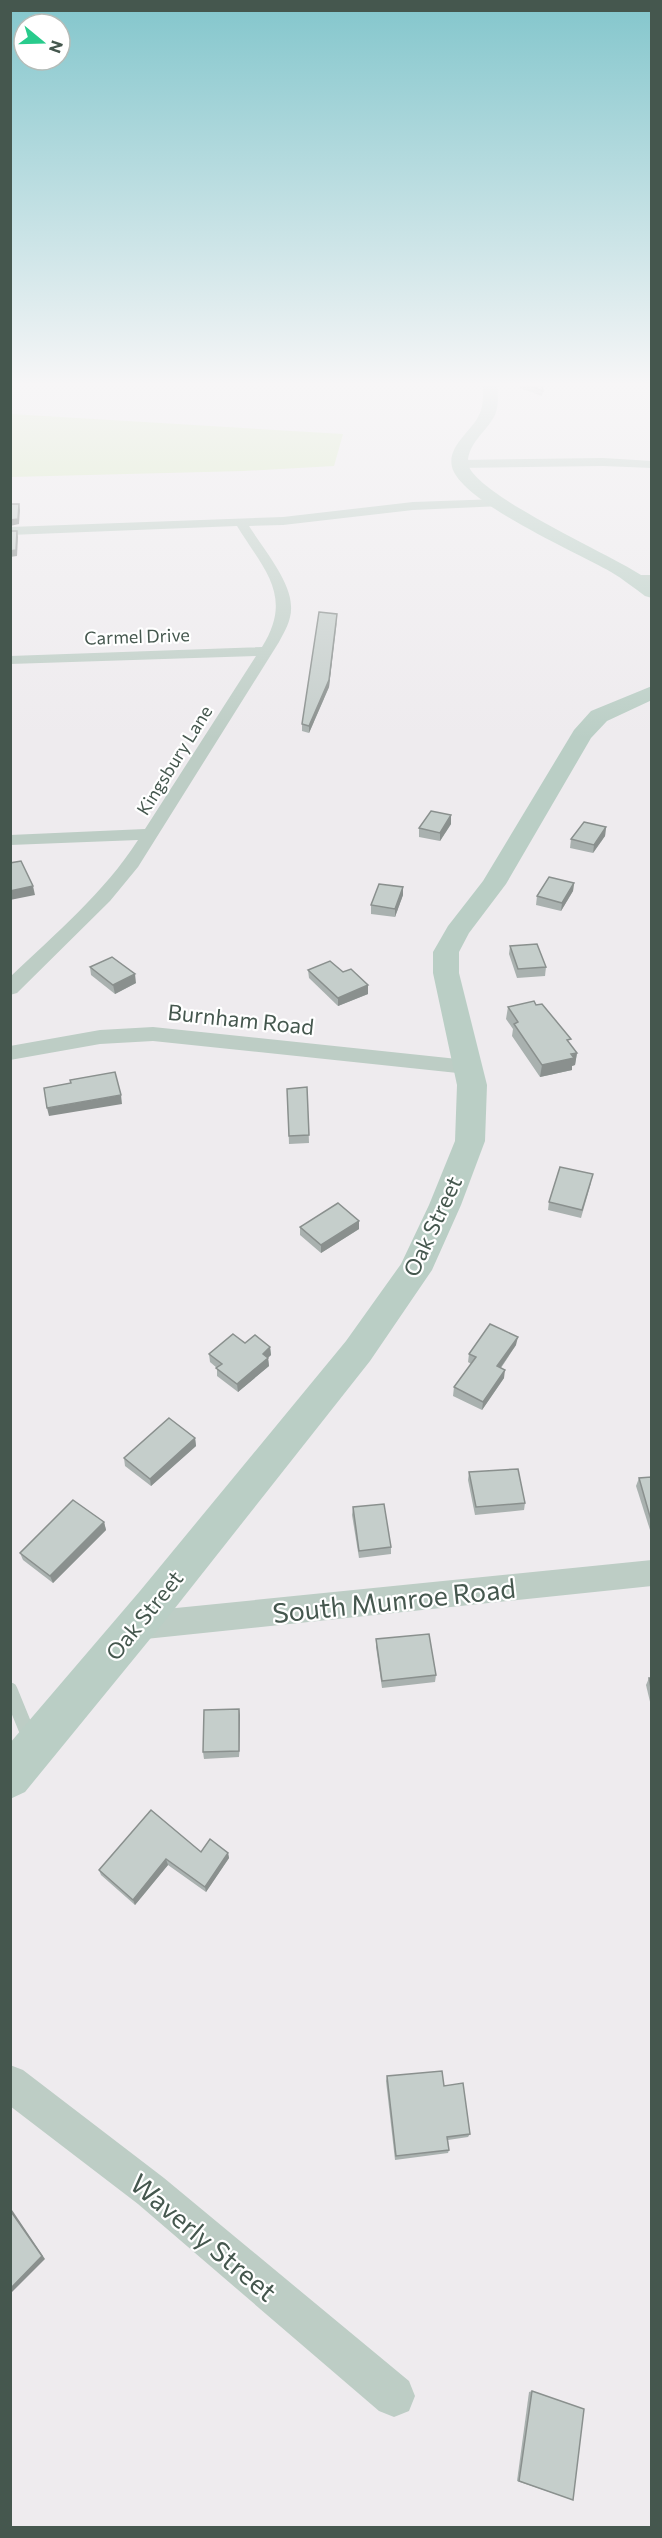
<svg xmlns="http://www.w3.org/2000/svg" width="662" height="2538" font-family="Commissioner,sans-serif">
<rect width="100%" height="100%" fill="#eeebee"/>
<path fill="#d5e9bc" d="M10 414H11L343 434 334 466 244 471 11 477Z"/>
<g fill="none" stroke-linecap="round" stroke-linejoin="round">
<path stroke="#bdcdc5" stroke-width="15" d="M10 1690 30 1739"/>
<g fill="#bdcdc5" fill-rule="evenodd">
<path d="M603 458 652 461V468L603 466 459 468 453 464 459 460Z"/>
<path d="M498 499 504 503 502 506 413 510 283 525 249 526C262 547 291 581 291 606 292 619 285 631 279 642L138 867 110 901 17 993 10 995V977C55 934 104 893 138 840L10 845V835L145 829 256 656 10 664V656L262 647C294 596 264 570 237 526L10 535V527L283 517 413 502Z"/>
<path d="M635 575H652V583L630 582 628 579 630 576Z"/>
<path d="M153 1027 467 1060 474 1062 477 1067 474 1072 467 1074 153 1041 100 1044 10 1060V1046L100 1030Z"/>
<path d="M652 1560V1586L136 1640 126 1636 121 1626 126 1616 136 1612Z"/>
<path d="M10 2065 23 2070 164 2178 409 2381 415 2396 409 2411 394 2417 379 2411 138 2204 10 2106Z"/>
</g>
<g fill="#bacec5" fill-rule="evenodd">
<path d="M483 383H497C498 394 499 405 495 415 487 431 468 443 468 462 467 491 613 556 641 575L652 583V598L645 596C634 588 623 579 611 572 578 553 461 502 452 467 447 446 472 431 479 415 484 405 483 394 483 383Z"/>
<path d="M652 686V700L607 721 591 738 506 884 469 933 459 952V973L487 1085 485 1141 461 1205 432 1270 370 1361 168 1617 25 1792 10 1799V1743L140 1591 346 1341 401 1264 429 1205 455 1141 457 1085 433 973V952L448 926 483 881 574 730 591 711Z"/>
</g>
</g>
<g fill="#a9b1af">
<path d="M520 383H542L543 391 542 396 520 388Z"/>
<path d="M337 621 329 687 309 733 302 731V724Z"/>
<path d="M451 824 440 841 419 837V828Z"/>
<path d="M606 827 605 836 593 853 570 848 571 839Z"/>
<path d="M574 883 573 891 561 911 536 905 537 896Z"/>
<path d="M403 887V895L395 917 371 914V905Z"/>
<path d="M510 946 546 967 545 976 517 978 509 954Z"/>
<path d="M90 967 136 983 115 994 91 975Z"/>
<path d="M308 970 368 994 338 1006 309 978Z"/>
<path d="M508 1007 570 1044 577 1053 575 1065 572 1066V1070L540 1077 512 1036 513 1029 506 1019Z"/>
<path d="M307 1087 309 1143 289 1144 287 1089Z"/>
<path d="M591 1183 581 1218 548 1210 549 1202Z"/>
<path d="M359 1221V1229L321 1253 300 1235V1227Z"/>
<path d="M245 1343 270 1347 271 1355 268 1358 269 1366 238 1392 217 1376V1368L210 1362 209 1354Z"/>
<path d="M516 1345 501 1368 504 1378 482 1410 453 1396 454 1387 471 1364 468 1362 469 1354Z"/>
<path d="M195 1438 196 1446 151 1486 125 1466 124 1458Z"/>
<path d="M469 1472 525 1503 524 1510 475 1515 468 1480Z"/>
<path d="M651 1477V1530H650L636 1486 639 1478Z"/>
<path d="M353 1507 391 1547V1554L359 1558 352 1515Z"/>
<path d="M104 1522 106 1530 53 1583 23 1560 20 1553Z"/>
<path d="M376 1639 436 1675 435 1682 382 1688 376 1647Z"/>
<path d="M649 1678H651V1706L646 1685Z"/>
<path d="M240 1715 239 1757 204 1759 203 1752Z"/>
<path d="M201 1852 228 1853 229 1858 206 1892 168 1865 135 1905 101 1875 99 1870Z"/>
<path d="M387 2076 444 2086 470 2134 468 2137 448 2140 449 2150 448 2153 395 2160 386 2081Z"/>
<path d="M532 2391 573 2500 517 2481 529 2392Z"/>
</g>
<g fill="#8a908e">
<path d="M19 504 20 510 19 524 10 526V520Z"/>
<path d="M17 531 18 537 17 556 10 557V551Z"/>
<path d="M337 614 329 687 309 733V726Z"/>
<path d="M451 815V824L440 841V833Z"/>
<path d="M606 827 605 836 593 853 594 845Z"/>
<path d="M574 883 573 891 561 911 562 903Z"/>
<path d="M33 886 35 895 10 900V891Z"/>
<path d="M403 887V895L395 917V909Z"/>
<path d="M135 974 136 983 115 994 113 985Z"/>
<path d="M368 985V994L338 1006V998Z"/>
<path d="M577 1053 575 1065 572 1066V1070L540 1077 542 1065Z"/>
<path d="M121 1095 122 1104 49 1116 47 1108Z"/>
<path d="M359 1221V1229L321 1253V1245Z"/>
<path d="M518 1337 516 1345 496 1374 497 1366Z"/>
<path d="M270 1347 271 1355 264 1361 268 1358 269 1366 238 1392 237 1384 263 1354Z"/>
<path d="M505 1370 504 1378 482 1410 483 1402Z"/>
<path d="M195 1438 196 1446 151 1486 150 1479Z"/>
<path d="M104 1522 106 1530 53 1583 50 1576Z"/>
<path d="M239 1709 240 1715 239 1757Z"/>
<path d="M228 1853 229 1858 206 1892 205 1887Z"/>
<path d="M166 1859 168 1865 135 1905 133 1900Z"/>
<path d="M10 2207 45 2259 10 2294Z"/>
</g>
<g fill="#c5cecb" stroke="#8a908e" stroke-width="1.5">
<path d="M523 383H542L543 391Z"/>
<path d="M10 504H19L18 519 10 520Z"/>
<path d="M10 531H17L16 550 10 551Z"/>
<path d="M319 612 337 614 329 680 309 726 302 724Z"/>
<path d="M431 811 451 815 440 833 419 828Z"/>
<path d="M584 822 606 827 594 845 571 839Z"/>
<path d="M21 861 33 886 10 891V863Z"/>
<path d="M549 877 574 883 562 903 537 896Z"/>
<path d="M379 884 403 887 395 909 371 905Z"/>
<path d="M537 944 546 967 518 969 510 946Z"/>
<path d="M112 957 135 974 113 985 90 967Z"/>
<path d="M330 961 343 972 351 969 368 985 338 998 308 970Z"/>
<path d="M534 1001 536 1005 542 1004 571 1039 567 1040 577 1053 571 1054 574 1058 542 1065 514 1024 518 1022 508 1007Z"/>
<path d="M115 1072 121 1095 47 1108 44 1088 71 1083 70 1080Z"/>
<path d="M307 1087 309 1135 289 1136 287 1089Z"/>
<path d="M560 1167 593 1174 582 1210 549 1202Z"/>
<path d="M338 1203 359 1221 321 1245 300 1227Z"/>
<path d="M490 1324 518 1337 497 1366 505 1370 483 1402 454 1387 476 1357 469 1354Z"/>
<path d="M233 1334 245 1343 255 1335 270 1347 263 1354 268 1358 237 1384 216 1368 222 1364 209 1354Z"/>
<path d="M169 1418 195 1438 150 1479 124 1458Z"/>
<path d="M518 1469 525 1503 476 1507 469 1472Z"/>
<path d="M651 1477V1520L639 1478Z"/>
<path d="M73 1500 104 1522 50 1576 20 1553Z"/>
<path d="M384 1504 391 1547 359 1551 353 1507Z"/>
<path d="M429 1634 436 1675 382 1681 376 1639Z"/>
<path d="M649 1678H651V1688Z"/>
<path d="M239 1709V1751L203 1752 204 1710Z"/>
<path d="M151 1810 201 1852 210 1839 228 1853 205 1887 166 1859 133 1900 99 1870Z"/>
<path d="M442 2071 444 2086 463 2083 470 2134 447 2137 449 2150 396 2156 387 2076Z"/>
<path d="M10 2210 42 2256 10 2289Z"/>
<path d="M532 2391 584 2409 573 2500 519 2481Z"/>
</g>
<linearGradient id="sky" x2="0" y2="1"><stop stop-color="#83c6cc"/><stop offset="0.52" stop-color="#f7f6f7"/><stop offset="1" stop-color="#f7f6f7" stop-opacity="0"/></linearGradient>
<rect width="662" height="739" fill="url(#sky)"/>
<g text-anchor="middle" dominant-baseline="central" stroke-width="4.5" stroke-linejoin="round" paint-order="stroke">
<g font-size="18" fill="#45574e" stroke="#fff">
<text transform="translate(137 636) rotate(-2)">Carmel Drive</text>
<text transform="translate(174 760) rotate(-58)">Kingsbury Lane</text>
</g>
<g font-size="22" fill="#45574e" stroke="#fff">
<text transform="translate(241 1019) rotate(6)">Burnham Road</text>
<text transform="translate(432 1226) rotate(-65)">Oak Street</text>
<text transform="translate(144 1615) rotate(-51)">Oak Street</text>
</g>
<g font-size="27" fill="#45574e" stroke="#fff">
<text transform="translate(394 1600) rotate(-6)">South Munroe Road</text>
<text transform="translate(204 2237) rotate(40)">Waverly Street</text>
</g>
</g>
<rect width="662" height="2538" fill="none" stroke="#45574e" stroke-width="24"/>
<g transform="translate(42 42) rotate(109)"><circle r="28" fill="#ffffff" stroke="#b5bcb8" stroke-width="1.5"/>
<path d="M0-4.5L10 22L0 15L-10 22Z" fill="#28cb8c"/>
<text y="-9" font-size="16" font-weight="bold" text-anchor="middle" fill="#45574e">N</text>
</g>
</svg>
